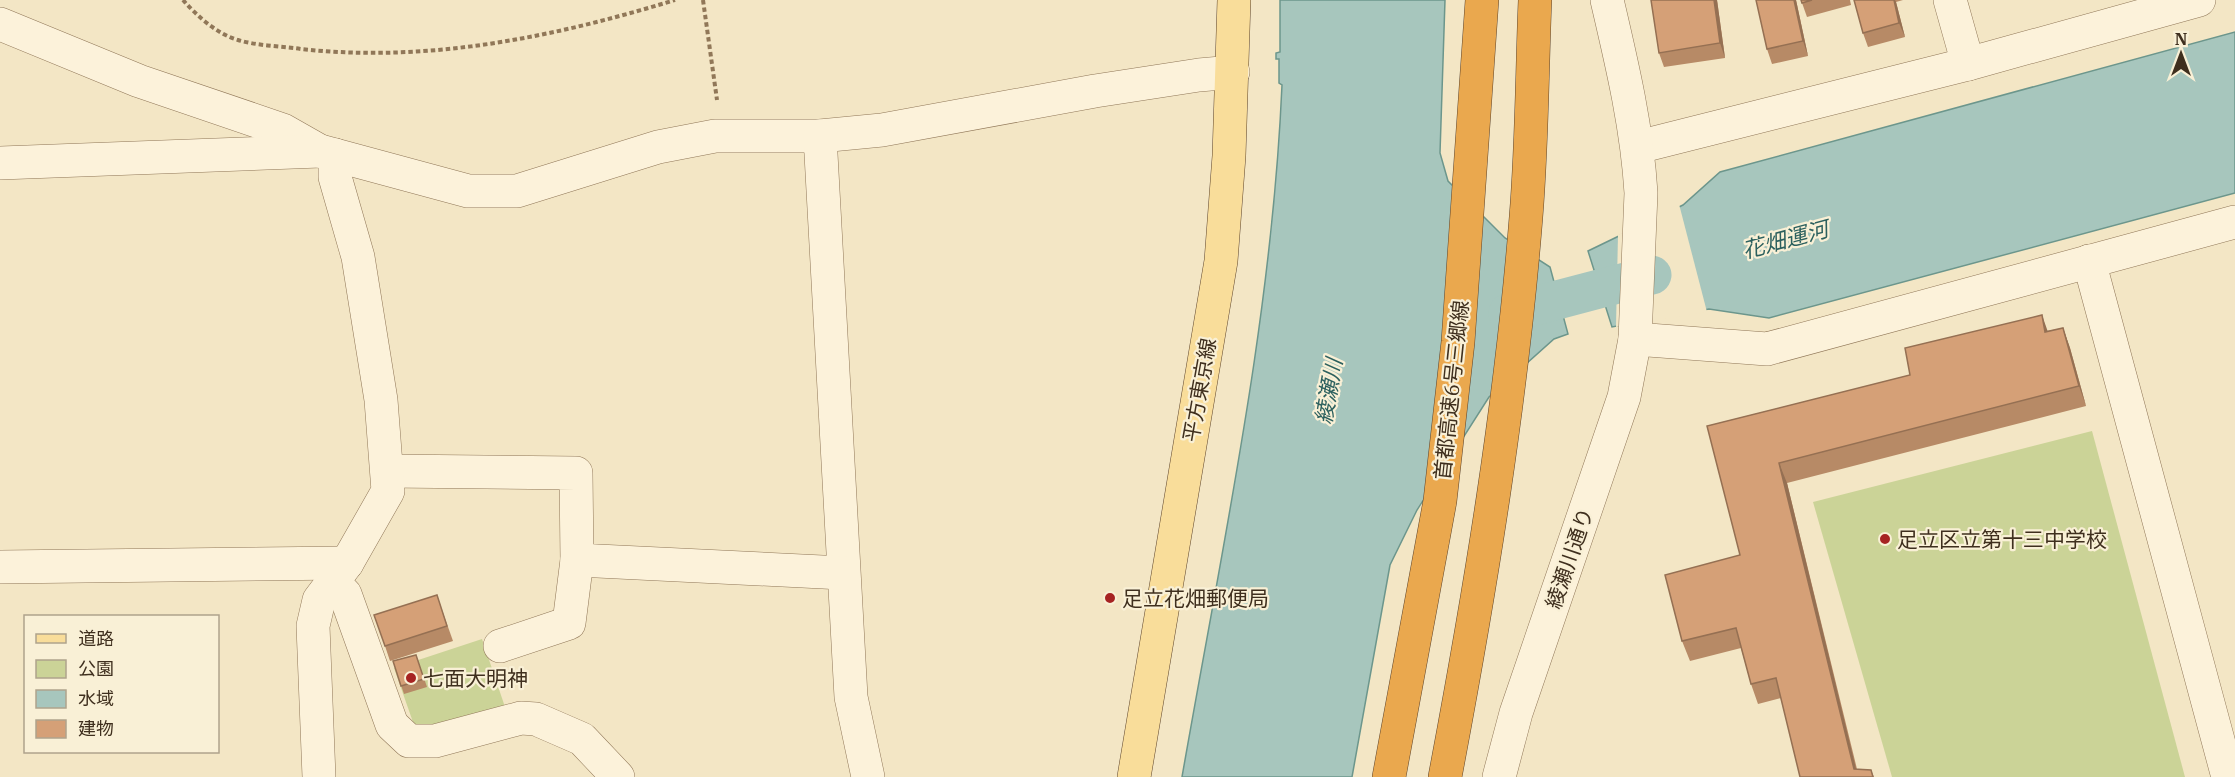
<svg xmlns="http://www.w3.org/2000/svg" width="2235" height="777" font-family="'IBM Plex Serif','Noto Sans JP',serif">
<rect width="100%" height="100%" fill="#f3e6c5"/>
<g fill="#cbd397">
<path d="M2092 431 2185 777H1892L1813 502Z"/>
<path d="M482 639 505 707 436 727 414 725 394 668Z"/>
</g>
<g fill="#a7c6bd" stroke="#6c968c" stroke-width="1.5">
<path d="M1280 0H1445L1440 153 1448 181 1505 238 1550 267 1568 334 1554 339 1489 397 1417 510 1390 565 1352 777H1182C1222 547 1272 318 1282 85L1279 83V59H1276V53L1280 52Z"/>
<path d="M2235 32V193L1769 318 1709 309 1612 327 1588 251 1683 205 1720 172Z"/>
</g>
<path fill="#f3e6c5" d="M1679 204 1707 312 1616 327 1618 235Z"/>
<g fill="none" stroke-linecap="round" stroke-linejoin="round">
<path stroke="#a7c6bd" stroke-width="39" d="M1508 313 1652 275"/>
<defs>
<g id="minor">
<path d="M1950 0 1968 64"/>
<path d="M0 24 139 81 283 130 320 151 468 191H517L658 147 715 136H820L882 130 1095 91 1199 75 1233 72"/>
<path d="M820 136 851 697 868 777"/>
<path d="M1638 147 1968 64 2199 0"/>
<path d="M0 163 320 151"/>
<path d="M2089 261 2228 777"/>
<path d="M1635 339 1767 349 2235 222"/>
<path d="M388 471 576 473 577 560 843 573"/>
<path d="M0 567 347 563"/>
<path d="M332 583 345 594 392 725 409 741H435L521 718 536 719 582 739 618 777"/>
<path d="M500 646 569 623 577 560"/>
<path d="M319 777 313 626 319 600 347 563 388 491 381 400 358 257 335 177V155"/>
<path d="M1499 777 1516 713 1624 397 1635 339 1641 193C1637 127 1622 64 1607 0"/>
</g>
<path id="major" d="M1134 777 1221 261 1229 156 1234 0"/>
<g id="highway">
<path d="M1389 777 1440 501 1458 342 1482 0"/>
<path d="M1445 777C1480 592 1511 405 1526 217 1532 145 1532 72 1535 0"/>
</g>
</defs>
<use href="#minor" stroke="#907758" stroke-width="34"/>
<use href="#major" stroke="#5e452d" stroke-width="34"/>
<use href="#highway" stroke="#5e452d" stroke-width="34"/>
<g stroke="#907758" stroke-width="4" stroke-dasharray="4.5 3" stroke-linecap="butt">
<path d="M183 0C197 16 217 34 238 40 258 46 281 46 301 49 429 63 554 37 675 0"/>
<path d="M703 0 717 100"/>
</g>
<use href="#minor" stroke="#fcf2da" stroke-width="33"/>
<use href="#major" stroke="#f9dd9a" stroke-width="33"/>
<use href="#highway" stroke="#eaa84e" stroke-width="33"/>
</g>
<g fill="#b78a66">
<path d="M1651 0H1717L1725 58 1664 67 1659 53Z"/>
<path d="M1756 0H1796L1808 56 1772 64 1767 49Z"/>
<path d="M1801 0H1850L1851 5 1807 17Z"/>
<path d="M1854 0H1903L1896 2 1905 37 1868 47 1863 33Z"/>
<path d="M2063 328 2070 348 2086 406 1787 483 1857 769 1871 770 1874 777H1800L1781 698 1758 704 1751 684 1741 648 1690 661 1682 641 1740 555 1707 426 1910 375 2047 331Z"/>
<path d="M442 610 453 641 390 661 385 646Z"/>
<path d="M416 655 427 687 404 694 393 661Z"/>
</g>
<g fill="#957053">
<path d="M1714 0H1717L1725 58 1720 43Z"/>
<path d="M1794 0H1796L1808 56 1803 41Z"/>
<path d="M1894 0H1895L1896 2 1905 37 1899 23Z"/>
<path d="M2042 315 2049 335 2045 332Z"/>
<path d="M2063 328 2070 348 2086 406 2079 386Z"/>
<path d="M1779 463 1787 483 1858 777 1854 769Z"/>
</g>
<g fill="#d5a077" stroke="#957053" stroke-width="1.5">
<path d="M1651 0H1714L1720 43 1659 53Z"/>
<path d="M1756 0H1794L1803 41 1767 49Z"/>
<path d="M1801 0H1812L1802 3Z"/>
<path d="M1854 0H1894L1899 23 1863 33Z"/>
<path d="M2042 315 2045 332 2063 328 2079 386 1779 463 1854 769 1871 770 1873 777H1800L1776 678 1751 684 1736 628 1682 641 1665 575 1740 555 1707 426 1910 375 1905 348Z"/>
<path d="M437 595 447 626 385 646 374 615Z"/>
<path d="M416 655 424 679 401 686 393 661Z"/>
</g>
<g fill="#a62322" stroke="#f9f0d6" stroke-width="2">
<circle cx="1885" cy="539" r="6"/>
<circle cx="1110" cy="598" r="6"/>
<circle cx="411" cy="678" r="6"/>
</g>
<g text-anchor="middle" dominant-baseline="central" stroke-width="4.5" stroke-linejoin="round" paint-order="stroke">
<g font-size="21" fill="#3f2f1e" stroke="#f9f0d6">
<text transform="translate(1199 390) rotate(-80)">平方東京線</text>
<text transform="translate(1451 390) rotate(-84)">首都高速6号三郷線</text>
<text transform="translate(1569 558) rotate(-71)">綾瀬川通り</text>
</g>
<g font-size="21" fill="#3f2f1e" stroke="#f9f0d6" text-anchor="start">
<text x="1897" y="539">足立区立第十三中学校</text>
<text x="1122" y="598">足立花畑郵便局</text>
<text x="423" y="678">七面大明神</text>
</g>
<g font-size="22" font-style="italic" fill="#2c605e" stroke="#f9f0d6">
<text transform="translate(1785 239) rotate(-15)">花畑運河</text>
<text transform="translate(1328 391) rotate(-80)">綾瀬川</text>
</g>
</g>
<rect x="24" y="615" width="195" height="138" fill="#f9f0d6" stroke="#afa38c" stroke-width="1.5"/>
<rect x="36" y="634" width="30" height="9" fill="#f9dd9a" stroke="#afa38c" stroke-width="1.5"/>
<text x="78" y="645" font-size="18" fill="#3f2f1e">道路</text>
<rect x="36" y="660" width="30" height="18" fill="#cbd397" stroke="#afa38c" stroke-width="1.5"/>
<text x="78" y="675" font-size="18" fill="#3f2f1e">公園</text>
<rect x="36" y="690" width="30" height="18" fill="#a7c6bd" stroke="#afa38c" stroke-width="1.5"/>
<text x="78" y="705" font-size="18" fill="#3f2f1e">水域</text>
<rect x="36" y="720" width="30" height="18" fill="#d5a077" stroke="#afa38c" stroke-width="1.5"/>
<text x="78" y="735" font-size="18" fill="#3f2f1e">建物</text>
<g transform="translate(2181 54)" stroke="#f9f0d6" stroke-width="4.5" paint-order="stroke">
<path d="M0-4.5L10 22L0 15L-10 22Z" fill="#3f2f1e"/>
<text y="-9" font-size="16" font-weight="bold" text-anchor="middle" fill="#3f2f1e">N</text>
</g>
</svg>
